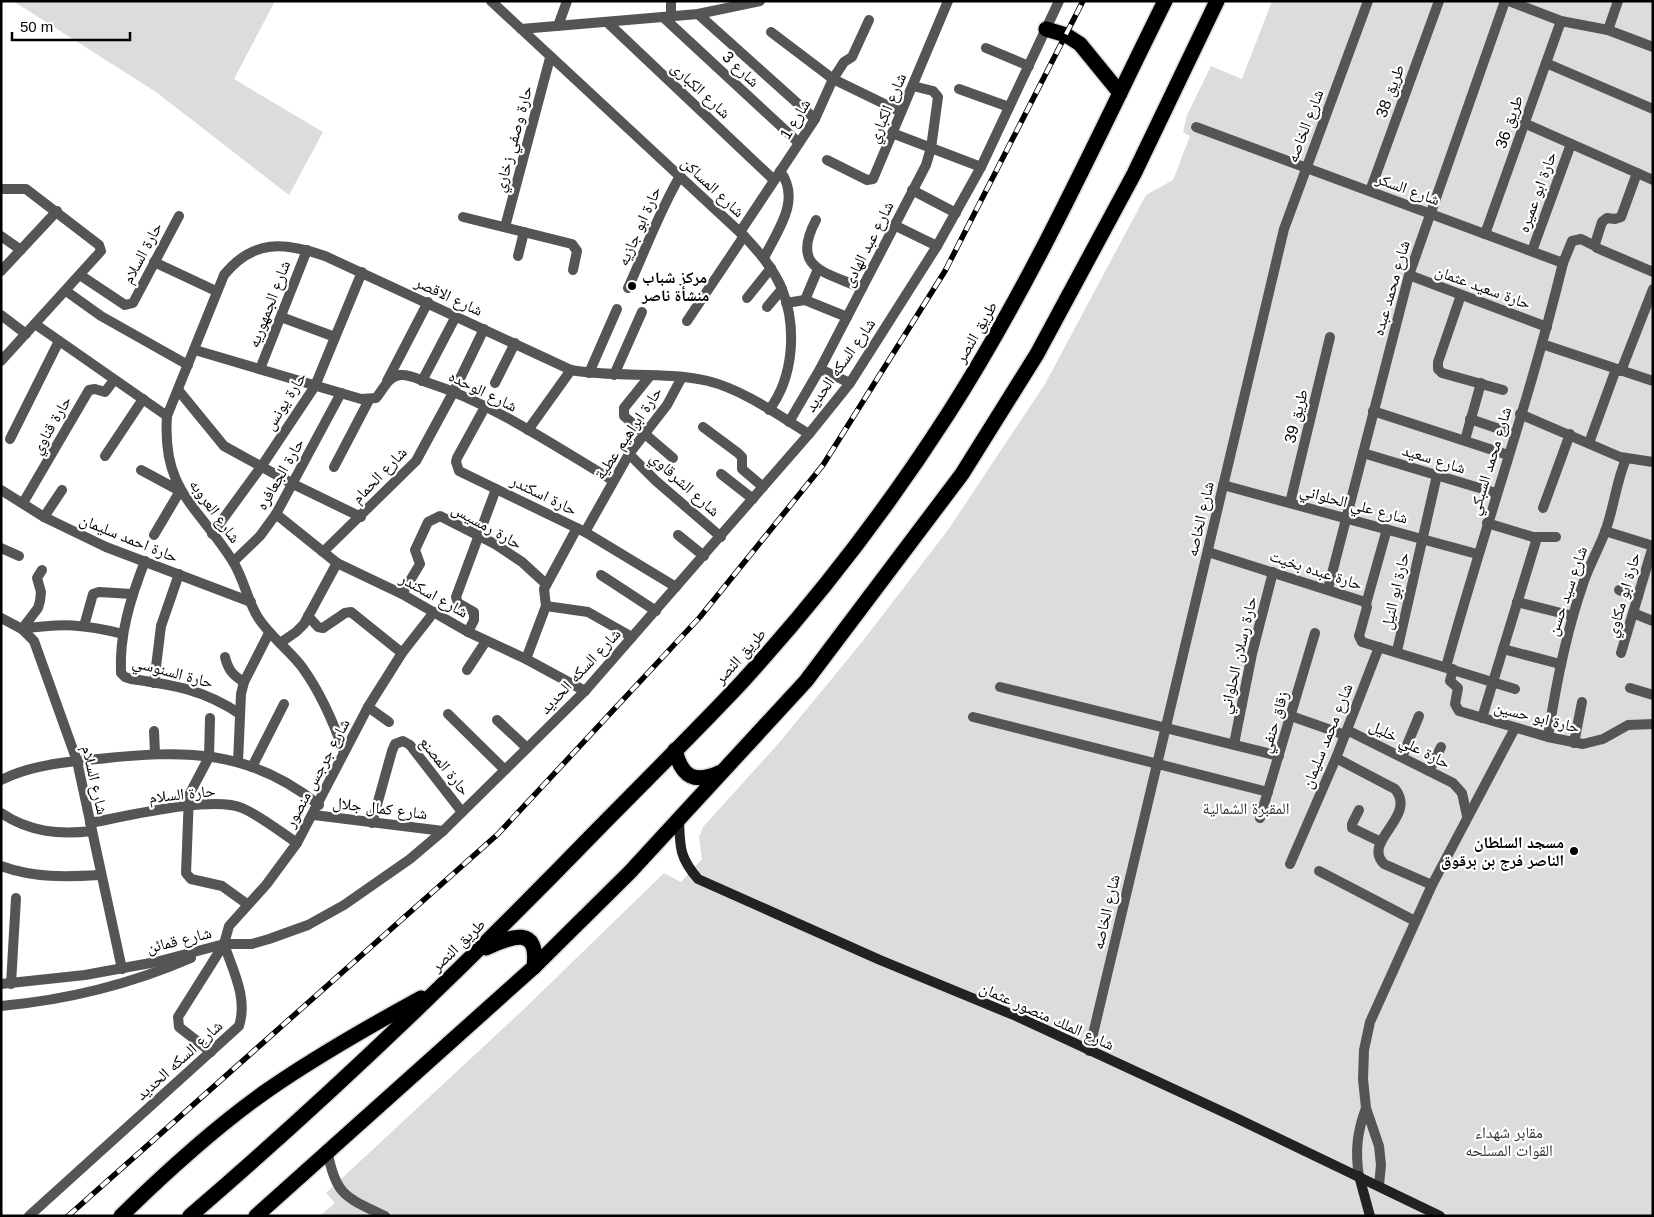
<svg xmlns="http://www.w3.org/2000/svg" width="1654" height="1217" font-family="Arial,'Noto Naskh Arabic',sans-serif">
<rect width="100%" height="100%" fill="#fff"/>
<g fill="#dcdcdc">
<path d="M13 1H275L234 79 323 132 289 195 156 92Z"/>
<path d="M1272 1H1653V1216H320L335 1203 326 1193 523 1010 664 873 681 882 702 859 699 837 703 827 778 744 862 642 948 530 1045 384 1146 195 1173 180 1190 136 1183 132 1187 115 1211 66 1242 79Z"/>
</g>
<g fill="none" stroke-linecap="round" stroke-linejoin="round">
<defs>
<g id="highway">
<path d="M1046 29 1066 35 1080 44 1120 93"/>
<path d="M675 750C682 778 695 784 721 772"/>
<path d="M486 948C512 936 539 925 534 967"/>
<path d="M121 1216C166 1172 214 1128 265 1092 315 1057 368 1027 421 998"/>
<path d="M190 1216C332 1094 467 964 597 830 645 781 694 733 741 683 817 600 887 509 948 414 1032 283 1096 140 1165 1"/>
<path d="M256 1216 534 967 630 872 806 681 962 474 1037 354 1134 174 1217 1"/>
</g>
</defs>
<use href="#highway" stroke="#dbdbdb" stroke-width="18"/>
<g stroke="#555" stroke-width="10">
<path d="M491 1 744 236C759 252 773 268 782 289 797 327 794 377 769 410"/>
<path d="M1509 1 1561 21 1608 30 1653 47"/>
<path d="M698 14 815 119"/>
<path d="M663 17 799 143"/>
<path d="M671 17V1"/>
<path d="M607 22 774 180"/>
<path d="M558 26 567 1"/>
<path d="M521 29 698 14 760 1"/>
<path d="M1608 30 1618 1"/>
<path d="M771 32 833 79 901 112"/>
<path d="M986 48 1029 66"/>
<path d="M1546 63 1653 109"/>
<path d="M959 89 1009 107"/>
<path d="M1524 123 1653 180"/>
<path d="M1196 127 1563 263 1572 241 1581 239 1595 246"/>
<path d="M892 133 981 167"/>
<path d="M827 160 867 180 873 179 948 1"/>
<path d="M1637 173 1621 217 1615 219 1607 218 1602 222 1595 244 1597 248 1653 272"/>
<path d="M1 189H26L99 245 101 251 1 361"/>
<path d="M912 190 956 213"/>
<path d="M1370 191 1439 1"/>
<path d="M463 217 572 244 577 251 573 270"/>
<path d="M816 220C790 269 825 272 862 288"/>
<path d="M894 225 937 246"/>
<path d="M505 227 550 58"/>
<path d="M740 232 815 119 833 79 844 62 852 57 869 20"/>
<path d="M1485 234 1561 21"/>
<path d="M1 236 21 250"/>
<path d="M1532 251 1571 144"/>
<path d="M518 256 524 232"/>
<path d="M764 258C777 231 802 200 780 171"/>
<path d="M154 262 216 291"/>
<path d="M1 271 57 211"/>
<path d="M80 275 125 305 133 303 179 216"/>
<path d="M1409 275 1547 327"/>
<path d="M628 288C645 251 659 212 680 176"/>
<path d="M66 291 101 316 188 365"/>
<path d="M1461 295 1438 362V369L1442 373 1503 390"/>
<path d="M747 298 771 268"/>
<path d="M805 300 818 269"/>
<path d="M786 303 805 300 847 317"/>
<path d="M767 307 782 289"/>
<path d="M1 315 26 334"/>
<path d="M281 317 335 337"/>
<path d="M687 321 744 236"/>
<path d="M35 324 167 416C162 490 196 504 232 560 244 578 247 601 259 619 271 637 289 650 302 667 321 693 333 721 344 752"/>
<path d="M1542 344 1653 381"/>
<path d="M195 350 361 399 376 398C384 389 387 377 400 375 409 374 418 379 426 382 492 403 553 445 612 480"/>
<path d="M260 369 307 250"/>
<path d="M820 369 850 383"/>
<path d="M1621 371 1653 289"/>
<path d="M589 373 617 309"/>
<path d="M614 375 642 312"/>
<path d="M649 377 624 408V416L673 458"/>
<path d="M387 381 428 302"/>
<path d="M422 381 456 316"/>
<path d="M495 383 515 343"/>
<path d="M179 391 224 446 293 484 361 517"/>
<path d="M485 407 457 458 456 462 459 471 585 532 676 587"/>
<path d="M1373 411 1508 455"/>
<path d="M1520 414 1620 457 1653 462"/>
<path d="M167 416 224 275C253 239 284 242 325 256L571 370C616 378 665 371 708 381 744 390 778 415 809 434"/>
<path d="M1470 419 1514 434"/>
<path d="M789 422 820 369 926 165 931 148 938 97 933 91 913 86"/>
<path d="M703 427 738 453 742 457V469L763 487"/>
<path d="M528 430 571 370"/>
<path d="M10 439 59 341"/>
<path d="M1465 440 1481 383"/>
<path d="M1589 443 1616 369"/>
<path d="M1363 453 1496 493"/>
<path d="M629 454 656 481 721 537"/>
<path d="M105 456 143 399"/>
<path d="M334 467 369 400"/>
<path d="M141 470 180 491 154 535"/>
<path d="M721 474 753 499"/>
<path d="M1223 485 1477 554"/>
<path d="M1 490 44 517 106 547 251 602"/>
<path d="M23 503 89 390 95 389 105 392 114 380"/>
<path d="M1290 503 1330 337"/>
<path d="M1543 508 1570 434"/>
<path d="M276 514 337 563 402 594 468 632 526 659 585 691"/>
<path d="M44 517 62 490"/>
<path d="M1605 531 1653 546"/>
<path d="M585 532 629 454 667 405 682 377"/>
<path d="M212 534 261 467 315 386 362 272"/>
<path d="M678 535 704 556"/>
<path d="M1533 537H1556"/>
<path d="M1 548 19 556"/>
<path d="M323 552 416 461 454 391 484 329"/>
<path d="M1208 552 1365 602 1367 607 1359 636 1362 642 1515 689"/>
<path d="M145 561C131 597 119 634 121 673L125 677 131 679C173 685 203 689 240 714"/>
<path d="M233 562 260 536 276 514 341 393"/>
<path d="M601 575 656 611"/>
<path d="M1328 589 1409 275 1505 1"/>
<path d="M1619 590 1638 597"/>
<path d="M402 594 420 564 415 550 428 522 440 516 495 544 522 562 546 584"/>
<path d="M1517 602 1573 616"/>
<path d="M1366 604 1387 529"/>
<path d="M546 606 588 612 632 637"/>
<path d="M1633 613 1653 621"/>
<path d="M308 616 318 627 323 628 345 613 351 612 402 653"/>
<path d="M1 618 22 629 34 641 77 761 122 969"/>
<path d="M84 626 93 594 99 592 132 594"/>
<path d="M22 629C63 623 83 624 123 634"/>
<path d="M22 629 38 608 40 601 41 592 37 578 42 570"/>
<path d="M468 632 474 620V612L458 603 456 597 496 489"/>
<path d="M280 643 296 632 304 624 337 563"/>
<path d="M1503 649 1560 664"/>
<path d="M1397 651 1437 475"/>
<path d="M1621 653 1653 546"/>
<path d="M225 657C228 669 232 675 244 682"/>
<path d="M526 659 546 606 544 589 577 528"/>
<path d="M1446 667C1483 532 1530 399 1563 263"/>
<path d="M1453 669 1450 681 1458 688 1455 704 1459 711 1548 737 1583 744 1603 739 1628 725 1653 724"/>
<path d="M467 670 486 641"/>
<path d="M154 683 161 626 179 574"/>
<path d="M1000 687 1279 756"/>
<path d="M1630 688 1653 695"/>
<path d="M368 707 389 722"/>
<path d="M448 714 505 770"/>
<path d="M1291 716 1345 735"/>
<path d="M973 717 1268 792"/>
<path d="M210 718 209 757 189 795 186 873 191 879 222 886 247 904"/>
<path d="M1482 718 1536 541 1533 537 1487 523"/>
<path d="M497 720 527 748"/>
<path d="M1347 730 1453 783 1462 793 1467 816"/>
<path d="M154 731 155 753"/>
<path d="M1548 737C1556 683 1566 632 1584 581 1590 564 1599 548 1605 532 1614 508 1616 482 1626 459"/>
<path d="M1574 743 1582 702"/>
<path d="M1234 744 1252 654 1273 572"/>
<path d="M1402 757 1419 716"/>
<path d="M1336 758 1395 789C1418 817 1361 841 1384 864L1432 885"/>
<path d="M238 762 241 694 244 682 269 633"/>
<path d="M252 767 284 704"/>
<path d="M1429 771 1441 747"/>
<path d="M1 780C31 765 65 762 98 759 183 750 248 748 319 805"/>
<path d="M1359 810 1352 824V828L1381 842"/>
<path d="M1 813C29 832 59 835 92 831"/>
<path d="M314 815 443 831"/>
<path d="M1260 818 1315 633"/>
<path d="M90 823C123 817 213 795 242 808 261 816 279 831 297 843"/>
<path d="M372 823 392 751 395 744 403 741 410 745 462 812"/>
<path d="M1290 864 1336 758 1379 647"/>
<path d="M1 866C34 878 66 877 100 875"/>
<path d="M1319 871 1415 921"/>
<path d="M1 984 85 975 156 962 224 944H252L269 939 308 925 344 905 410 859 443 831 585 691 809 434 850 383 937 246 981 167 1059 1"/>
<path d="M11 984 16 898"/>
<path d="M1 1006C66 1000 131 984 191 958"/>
<path d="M1089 1051 1284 229 1368 1"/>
<path d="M211 1052 179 1027 178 1017 224 944 229 926 266 885 297 843 368 707 402 653 434 612"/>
<path d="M328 1154C336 1196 347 1198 385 1216"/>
<path d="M1359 1176C1355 1152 1357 1132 1366 1108"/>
<path d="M1379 1185 1381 1165 1379 1146 1366 1108 1363 1079 1364 1050 1370 1022 1432 885 1515 728"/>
<path d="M29 1216 239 1026C248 998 233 971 224 944"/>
</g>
<g stroke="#222" stroke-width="10">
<path d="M679 819C680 847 679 857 698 879L880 960 1016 1016 1234 1117 1440 1216"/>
<path d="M1359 1176 1370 1216"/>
</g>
<use href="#highway" stroke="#000" stroke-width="15"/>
<defs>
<path id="rail" d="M68 1216 498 834 700 617 823 465 945 271 1083 1"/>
</defs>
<use href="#rail" stroke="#000" stroke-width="5.5"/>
<use href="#rail" stroke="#fff" stroke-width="4" stroke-dasharray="11" stroke-linecap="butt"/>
</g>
<g fill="#000" stroke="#fff" stroke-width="2">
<circle cx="632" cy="286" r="5"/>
<circle cx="1574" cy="851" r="5"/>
</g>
<g text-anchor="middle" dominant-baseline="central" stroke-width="4.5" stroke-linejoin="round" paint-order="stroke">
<g font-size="16" fill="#000" stroke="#fff">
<text transform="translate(741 69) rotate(43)">شارع 3</text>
<text transform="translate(701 90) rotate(43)">شارع الكبارى</text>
<text transform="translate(1390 91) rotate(-70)">طريق 38</text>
<text transform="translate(887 108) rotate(-67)">شارع الكباري</text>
<text transform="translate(795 119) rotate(-59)">شارع 1</text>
<text transform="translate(1509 122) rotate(-71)">طريق 36</text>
<text transform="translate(1305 126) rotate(-69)">شارع الخاصه</text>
<text transform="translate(513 139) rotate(-75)">حارة وصفي زخاري</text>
<text transform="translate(713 187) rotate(43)">شارع المساكن</text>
<text transform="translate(1408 189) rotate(20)">شارع السكر</text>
<text transform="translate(1537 192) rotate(-70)">حارة ابو عميره</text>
<text transform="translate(639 226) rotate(-66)">حارة ابو جازيه</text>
<text transform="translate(868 244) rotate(-63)">شارع عبد الهادى</text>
<text transform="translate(142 253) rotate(-62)">حارة السلام</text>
<text transform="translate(1483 287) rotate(20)">حارة سعيد عثمان</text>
<text transform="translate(1391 288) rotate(-74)">شارع محمد عبده</text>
<text transform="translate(449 296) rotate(25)">شارع الاقصر</text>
<text transform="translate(269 304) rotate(-69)">شارع الجمهوريه</text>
<text transform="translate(976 332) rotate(-60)">طريق النصر</text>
<text transform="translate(840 365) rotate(-55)">شارع السكه الحديد</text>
<text transform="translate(483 391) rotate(26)">شارع الوحده</text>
<text transform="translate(285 401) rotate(-58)">حارة يونس</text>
<text transform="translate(1296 416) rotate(-76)">طريق 39</text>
<text transform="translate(51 425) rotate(-60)">حارة قناوي</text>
<text transform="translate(628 433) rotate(-56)">حارة ابراهيم عطية</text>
<text transform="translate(1434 459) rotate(17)">شارع سعيد</text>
<text transform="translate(1490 461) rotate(-73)">شارع محمد السبكي</text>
<text transform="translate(280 474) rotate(-60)">حارة الجعافره</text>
<text transform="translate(379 475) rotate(-46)">شارع الحمام</text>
<text transform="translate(685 484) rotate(42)">شارع الشرقاوي</text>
<text transform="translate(544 495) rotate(26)">حارة اسكندر</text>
<text transform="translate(1354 504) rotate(15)">شارع علي الحلواني</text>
<text transform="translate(215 511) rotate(54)">شارع العروبه</text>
<text transform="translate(1200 519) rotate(-77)">شارع الخاصه</text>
<text transform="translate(487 526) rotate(29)">حارة رمسيس</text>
<text transform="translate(129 538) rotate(22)">حارة احمد سليمان</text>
<text transform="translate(1316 570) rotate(18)">حارة عبده بخيت</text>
<text transform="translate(1395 591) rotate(-77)">حارة ابو النيل</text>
<text transform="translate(1567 591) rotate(-71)">شارع سيد حسن</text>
<text transform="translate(434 595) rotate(29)">شارع اسكندر</text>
<text transform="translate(1623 595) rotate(-74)">حارة ابو مكاوي</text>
<text transform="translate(1238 655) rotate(-77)">حارة رسلان الحلواني</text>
<text transform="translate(740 656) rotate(-48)">طريق النصر</text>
<text transform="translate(580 671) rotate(-47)">شارع السكه الحديد</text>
<text transform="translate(173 672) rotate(15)">حارة السنوسي</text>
<text transform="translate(1537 717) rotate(14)">حارة ابو حسين</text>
<text transform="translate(1274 722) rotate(-73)">زقاق حنفي</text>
<text transform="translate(1327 736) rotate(-68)">شارع محمد سليمان</text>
<text transform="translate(1410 744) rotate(27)">حارة علي خليل</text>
<text transform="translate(445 766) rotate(51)">حارة المصنع</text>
<text transform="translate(317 773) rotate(-62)">شارع جرجس منصور</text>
<text transform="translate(95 780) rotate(77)">شارع السلام</text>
<text transform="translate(182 794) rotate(-6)">حارة السلام</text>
<text transform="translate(380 808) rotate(7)">شارع كمال جلال</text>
<text transform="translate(1106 912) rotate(-77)">شارع الخاصه</text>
<text transform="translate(179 940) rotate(-14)">شارع قمائن</text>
<text transform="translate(458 945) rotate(-44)">طريق النصر</text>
<text transform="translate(1047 1016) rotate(24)">شارع الملك منصور عثمان</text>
<text transform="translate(179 1060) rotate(-42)">شارع السكه الحديد</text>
</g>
<g font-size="16" font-weight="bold" fill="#000" stroke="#fff" text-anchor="start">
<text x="642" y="277">مركز شباب<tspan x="642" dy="18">منشأة ناصر</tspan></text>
<text x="1564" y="842" text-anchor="end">مسجد السلطان<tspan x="1564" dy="18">الناصر فرج بن برقوق</tspan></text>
</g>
<g font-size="16" fill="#333" stroke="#fff">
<text x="1246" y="808">المقبرة الشمالية</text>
<text x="1509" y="1132">مقابر شهداء<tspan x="1509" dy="18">القوات المسلحه</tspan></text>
</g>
</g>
<rect width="1654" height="1217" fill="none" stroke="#000000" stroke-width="5"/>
<path d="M12 32v8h118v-8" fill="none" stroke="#000000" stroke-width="2.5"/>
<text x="20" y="32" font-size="15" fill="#000000" stroke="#ffffff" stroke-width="4" paint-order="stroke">50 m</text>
</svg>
